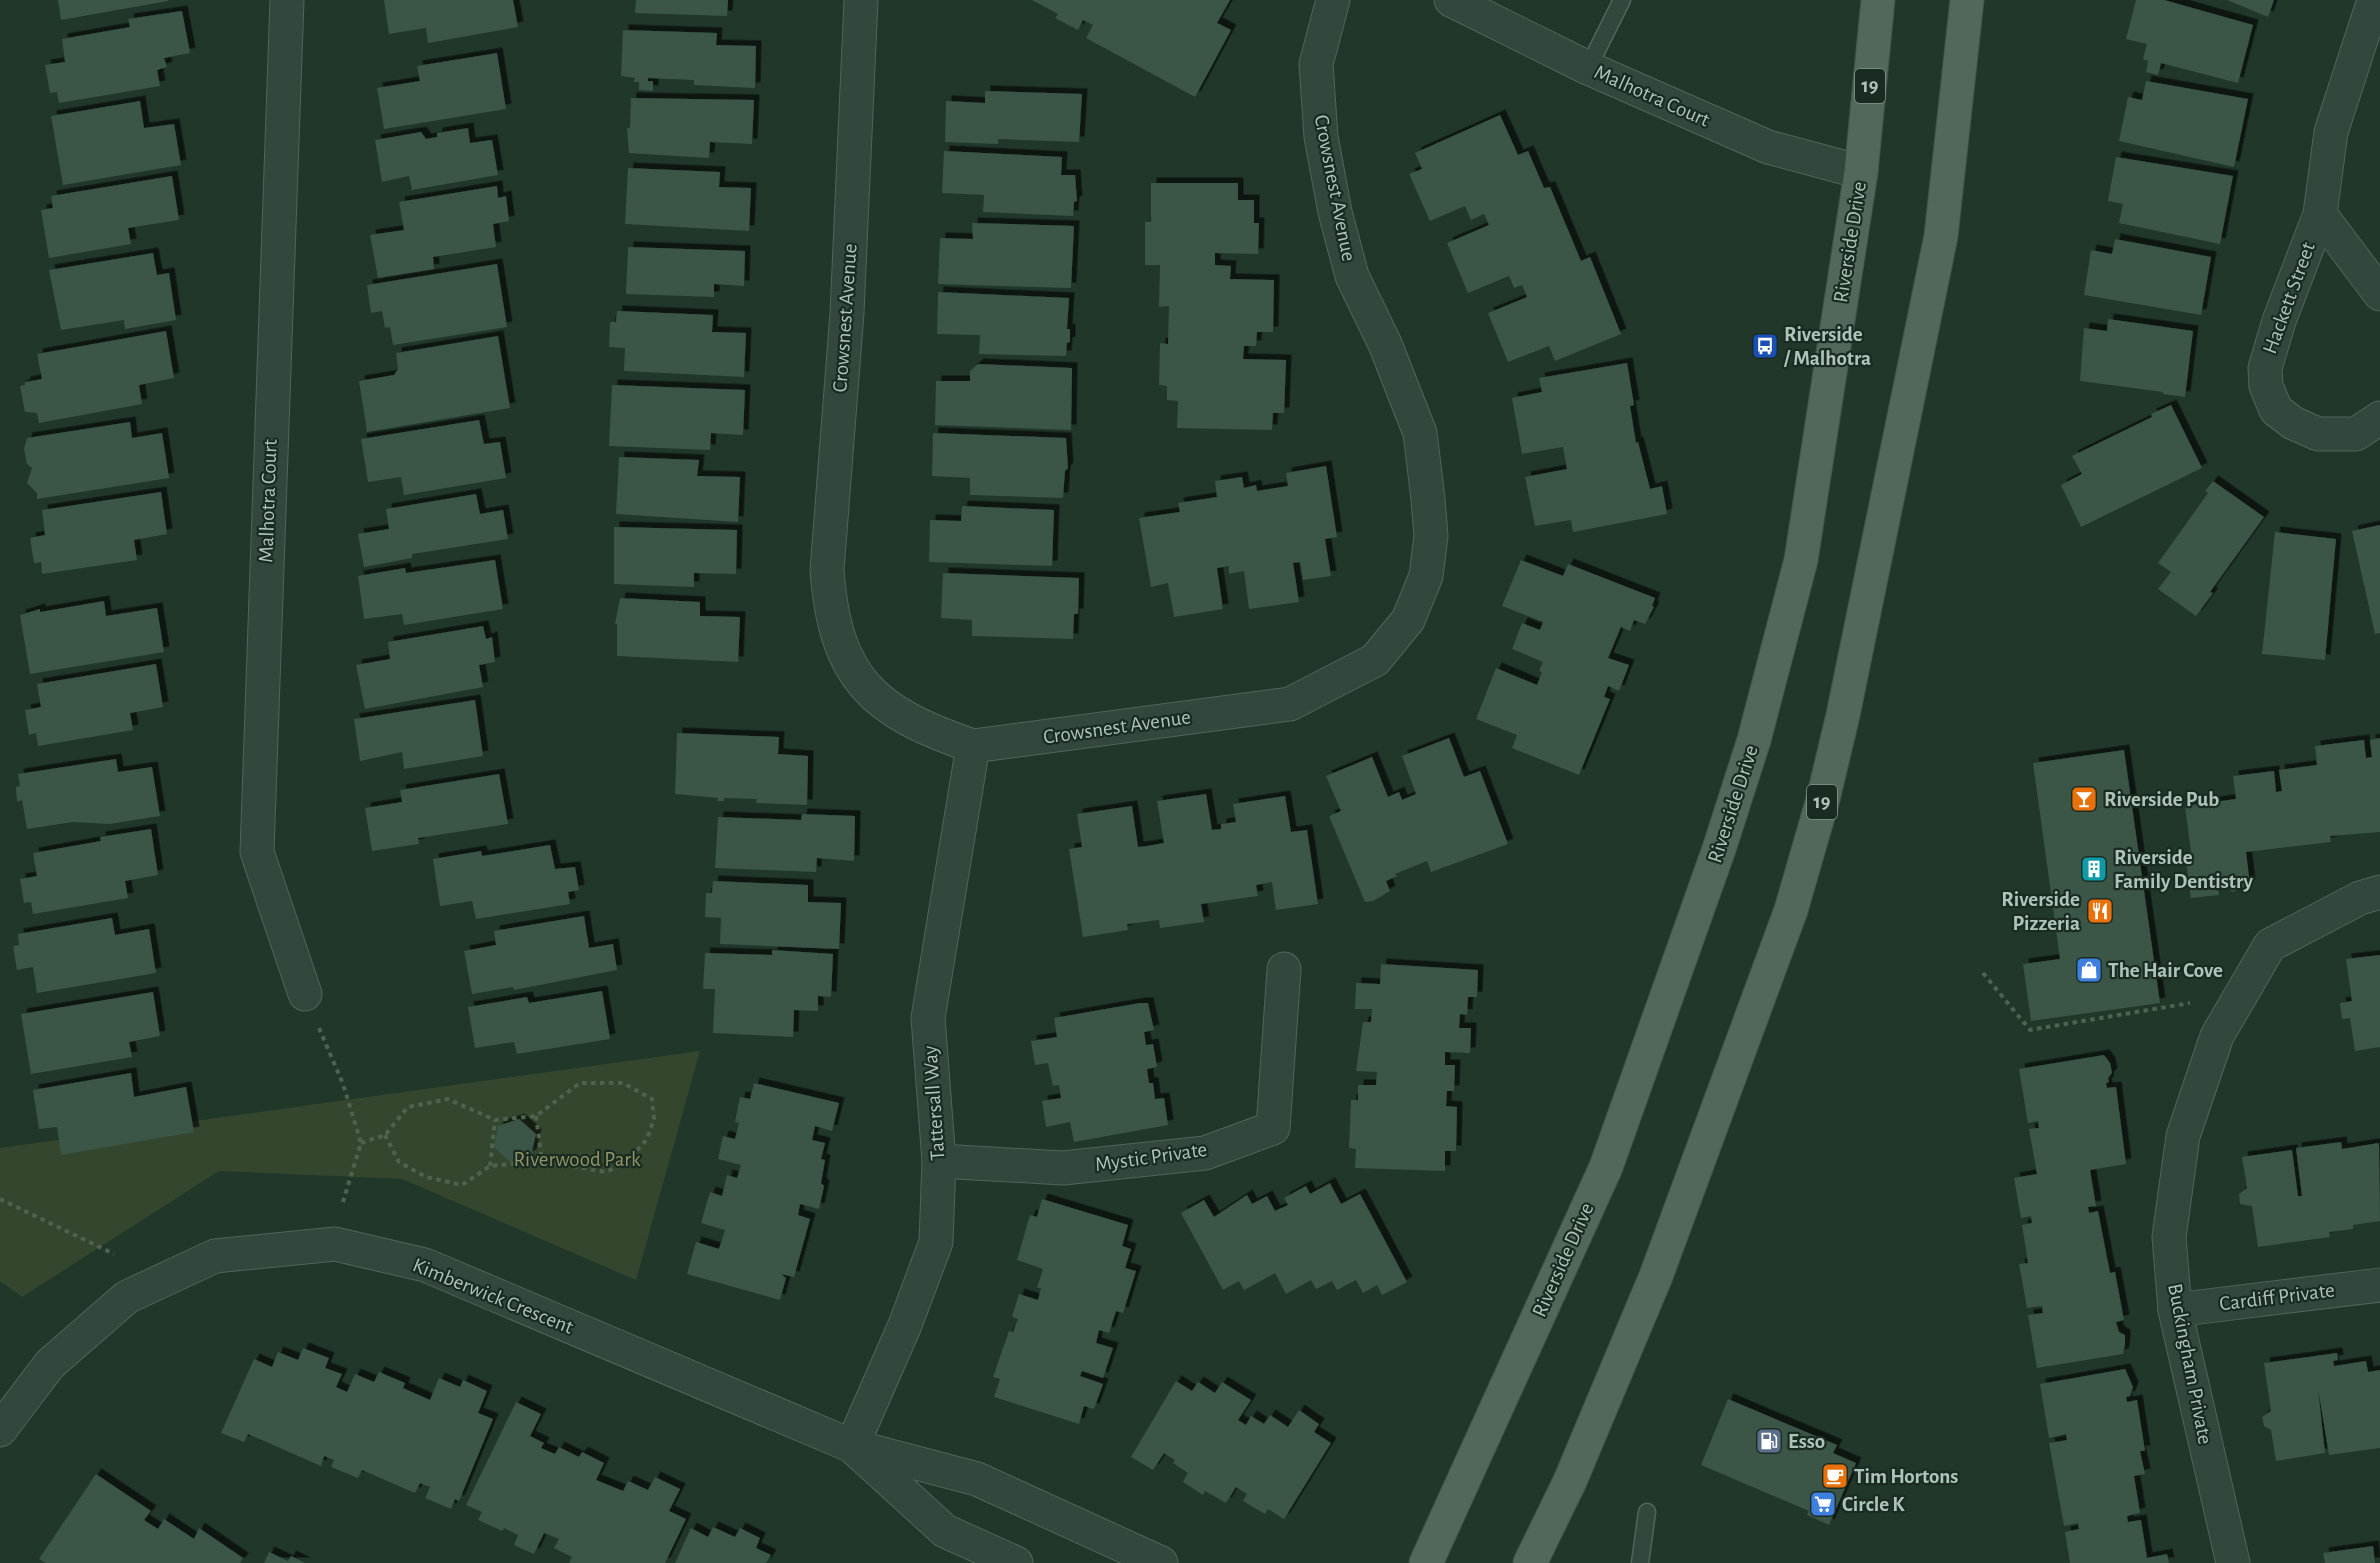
<svg xmlns="http://www.w3.org/2000/svg" width="2380" height="1563" font-family="'Alegreya Sans',sans-serif">
<defs>
<filter id="shadow"><feDropShadow dx="5.5" dy="-5.5" stdDeviation="0" flood-color="#0009"/></filter>
</defs>
<rect width="100%" height="100%" fill="#21372a"/>
<path fill="#34472e" d="M700 1051 636 1280 402 1179 219 1171 22 1297 0 1281V1148Z"/>
<g fill="#3a5546" filter="url(#shadow)">
<path d="M58 0H168V1L61 20Z"/>
<path d="M384 0H513L518 27 428 43 426 28 389 34Z"/>
<path d="M636 0H728L727 16 635 13Z"/>
<path d="M1032 0H1230L1217 23 1231 30 1195 97 1086 38 1093 25 1083 20 1078 30 1055 18 1058 14Z"/>
<path d="M2136 0H2164L2253 25 2238 83 2161 63 2158 75 2146 72 2148 61 2143 59 2147 44 2126 39Z"/>
<path d="M2227 0H2274L2268 17Z"/>
<path d="M182 11 190 53 164 58 167 67 157 70 160 86 59 103 57 92 50 93 45 65 65 62 62 39 130 27 128 19Z"/>
<path d="M623 30 717 33 716 45 756 46 755 88 694 85V80L648 78V81H653V91L639 90V82H634L635 78 621 76Z"/>
<path d="M497 53 506 109 384 129 377 88 420 81 417 66Z"/>
<path d="M2146 81 2248 99 2234 167 2119 141 2128 97 2142 100Z"/>
<path d="M985 91 1082 94 1079 142 998 139V144L945 142 946 101 985 103Z"/>
<path d="M631 98 754 100 752 144 710 142 709 158 629 153 627 128H630Z"/>
<path d="M140 101 144 128 174 124 181 165 63 185 51 116Z"/>
<path d="M1500 115 1518 155 1528 151 1544 188 1550 187 1581 261 1590 257 1621 334 1555 361 1549 346 1508 362 1488 313 1527 297 1522 285 1514 288 1509 276 1468 293 1447 243 1489 225 1484 214 1471 220 1465 206 1430 221 1409 174 1422 169 1415 153Z"/>
<path d="M468 128 470 143 492 140 498 175 412 190 409 176 382 182 375 140 421 132 426 139 437 137V133Z"/>
<path d="M944 151 1062 157 1061 175H1075L1077 201 1074 202 1073 216 983 212 984 195 942 193Z"/>
<path d="M2116 157 2233 176 2220 244 2119 223 2123 204 2108 201Z"/>
<path d="M628 168 720 172 719 187 751 188 749 231 625 224Z"/>
<path d="M172 176 179 220 128 228 131 244 49 258 41 210 53 208 51 196Z"/>
<path d="M1151 183H1238V200H1254V223H1259L1258 254 1215 253V265L1231 266 1230 279 1274 280 1273 332H1257L1256 346H1244L1243 359 1286 360 1284 413H1273L1272 430 1177 428 1178 401 1167 400V386L1159 385 1160 343 1168 344 1169 306 1159 307 1160 265H1145V222H1151Z"/>
<path d="M497 186 498 198 506 196 509 221 493 224 496 247 433 257 434 269 378 278 370 235 404 230 399 202Z"/>
<path d="M972 223 1074 226 1071 288 938 284 940 238 973 239Z"/>
<path d="M2115 239 2211 257 2201 315 2084 295 2091 250 2112 254Z"/>
<path d="M628 247 745 251 744 286 714 284V297L626 294Z"/>
<path d="M153 253 157 275 169 273 176 320 125 329 124 320 61 330 49 270Z"/>
<path d="M497 264 507 327 393 345 390 327 385 328 382 311 371 313 367 285Z"/>
<path d="M938 292 1069 298 1067 329H1070V342L1067 343 1066 356 979 354 980 335 937 334Z"/>
<path d="M617 311 713 315 712 332 746 333 744 377 624 371 625 348 609 347 610 322H616Z"/>
<path d="M2108 319 2193 331 2185 397 2163 394V392L2080 381 2084 328 2107 331Z"/>
<path d="M166 331 174 378 139 385 142 404 39 423 37 413 25 412 20 386 25 385V382L42 379 37 354Z"/>
<path d="M498 336 510 408 367 432 359 381 394 375 398 369 396 353Z"/>
<path d="M1627 363 1634 405 1630 406 1636 443 1638 442 1650 489 1662 486 1667 514 1573 532 1571 520 1535 526 1525 477 1567 469 1563 447 1522 454 1512 398 1542 392 1539 378Z"/>
<path d="M978 364 1072 368 1071 430 935 425 936 381H970V371Z"/>
<path d="M612 385 745 390 743 435 711 433 710 450 609 446Z"/>
<path d="M2171 405 2202 468 2081 527 2061 485 2082 474 2072 456 2152 417 2151 414Z"/>
<path d="M479 420 484 444 500 442 506 478 404 495 401 477 368 482 361 439Z"/>
<path d="M130 422 132 438 162 433 169 478 37 499V493L27 483 32 468 27 464 24 449 27 438Z"/>
<path d="M933 433 1066 438 1068 468 1065 471 1063 498 970 495V478L932 476Z"/>
<path d="M619 457 699 460 697 476 740 477 738 522 616 514Z"/>
<path d="M1326 466 1337 537 1325 539 1331 576 1303 580 1300 562 1293 563 1299 602 1249 609 1244 571 1229 574V566L1217 568 1223 609 1174 617 1168 583 1151 587 1139 518 1180 512 1178 503 1217 497 1215 481 1242 477 1244 488 1256 485 1257 491 1288 486 1286 473Z"/>
<path d="M2213 481 2264 517 2210 592 2213 593 2196 616 2158 589 2171 572 2158 563 2208 493 2205 491Z"/>
<path d="M161 492 167 534 134 540 137 560 42 574 41 562 34 563 30 538 45 535 42 510Z"/>
<path d="M476 494 480 514 503 510 508 539 412 554V558L364 567 358 534 389 529 386 509Z"/>
<path d="M962 506 1054 510 1052 566 929 562 930 520 961 521Z"/>
<path d="M2380 525V633L2375 634 2352 531Z"/>
<path d="M614 527 737 530 736 574 694 573V587L614 584Z"/>
<path d="M2275 532 2336 539 2325 660 2262 654Z"/>
<path d="M495 560 503 609 404 625 402 614 364 619 358 576 405 568 406 573Z"/>
<path d="M1521 560 1563 576 1568 564 1655 598 1652 606 1654 607 1645 624 1634 620 1630 631 1621 627 1608 658 1629 665 1619 691 1608 686 1604 697 1610 699 1579 775 1512 748 1517 735 1476 719 1496 668 1537 685 1542 672 1539 671 1543 662 1512 649 1522 623 1540 630 1543 622 1502 606Z"/>
<path d="M943 573 1079 578 1078 614H1074L1073 639 972 636V620L941 618Z"/>
<path d="M620 598 700 602V616L740 617 738 662 617 656V624H615Z"/>
<path d="M104 601 106 616 157 608 164 652 30 674 20 615 40 609V612Z"/>
<path d="M483 626 486 639 492 637 495 662 479 665 483 687 365 709 356 665 390 659 388 642Z"/>
<path d="M156 664 163 707 130 713 133 730 38 746 36 733 29 735 25 710 41 707 37 684Z"/>
<path d="M475 700 483 756 404 769 402 752 360 761 354 719Z"/>
<path d="M677 733 779 737 778 754 808 756 807 805 756 803 757 799 724 798V801H717L718 798 675 794Z"/>
<path d="M1449 738 1464 777 1480 771 1508 844 1431 872 1427 861 1395 874 1397 876 1386 881 1390 891 1373 901 1365 902 1329 816 1341 811 1326 776 1372 757 1388 797 1399 792 1402 800 1416 794 1402 756Z"/>
<path d="M2380 738V832L2330 836 2331 842 2246 852 2250 885 2232 892 2228 887 2218 886 2219 895 2191 898 2185 853 2191 852 2185 806 2236 799 2233 776 2274 771 2276 792 2282 791 2279 770 2317 765 2315 746 2364 740 2366 758 2372 757 2370 740Z"/>
<path d="M2124 750 2160 1003 2031 1021 2023 964 2060 959 2033 763Z"/>
<path d="M116 759 118 772 152 767 160 816 109 824 73 822 27 829 22 800 17 802 16 787 20 786 18 774Z"/>
<path d="M499 774 508 824 418 838 419 844 372 851 365 808 402 802 400 790Z"/>
<path d="M1206 794 1212 830 1221 829V824L1236 822 1233 804 1285 796 1291 832 1307 830 1318 904 1276 910 1272 882 1256 885 1258 896 1201 904 1204 922 1160 928 1159 920 1127 924 1128 930 1083 937 1069 849 1082 847 1077 814 1132 806 1138 847 1147 846 1164 843 1157 801Z"/>
<path d="M802 814 855 816 854 861 817 858 816 872 715 868 718 817 801 820Z"/>
<path d="M151 829 158 875 125 881 128 898 33 914 31 902 24 903 20 879 37 876 33 853 101 841 100 837Z"/>
<path d="M550 845 555 869 575 867 579 890 568 892 570 904 476 919 472 901 440 906 433 859 481 851 482 856Z"/>
<path d="M713 881 808 885V902L841 903 839 949 720 944 721 918 705 917 706 893H712Z"/>
<path d="M584 916 589 948 613 944 617 970 514 990 513 987 472 994 464 951 496 945 494 931Z"/>
<path d="M112 918 115 935 149 929 156 973 37 993 33 967 17 970 13 946 19 945 18 934Z"/>
<path d="M772 950 833 954 831 997 818 996V1011L794 1010 793 1037 713 1033 715 989H703L705 953 772 955Z"/>
<path d="M2380 955V1047L2355 1051 2350 1018 2342 1019 2340 1003 2352 1001 2346 959Z"/>
<path d="M1381 964 1478 970 1477 997H1468L1467 1015 1460 1014 1459 1028H1471L1470 1053 1445 1052V1065H1455L1454 1091H1447L1446 1106 1457 1107 1456 1151H1445V1171L1355 1168 1356 1149 1349 1148 1351 1100H1358V1085H1376L1377 1072 1356 1071 1363 1022H1371L1372 1009H1355L1356 983 1380 984Z"/>
<path d="M602 991 610 1039 517 1054 514 1042 475 1048 468 1007 527 997 529 1003Z"/>
<path d="M153 992 160 1036 129 1042 132 1057 31 1074 21 1014Z"/>
<path d="M1140 1003H1148L1154 1030 1144 1032 1146 1045 1153 1044 1157 1067 1147 1069 1149 1083H1153L1155 1099 1164 1098 1168 1125 1074 1142 1070 1122 1046 1127 1042 1101 1061 1098 1059 1085 1053 1086 1048 1063 1035 1065 1031 1041 1057 1037 1054 1018Z"/>
<path d="M2104 1055 2110 1063 2112 1073 2108 1078 2109 1082 2106 1083 2107 1088 2116 1087 2126 1164 2090 1170 2096 1206 2088 1207 2089 1213 2098 1211 2110 1273 2115 1272 2124 1320 2116 1322 2119 1332 2125 1335V1344L2123 1354 2037 1368 2028 1315 2043 1313 2042 1306 2027 1308 2019 1264 2028 1263 2022 1225 2032 1223 2031 1216 2021 1218 2014 1178 2037 1174 2029 1129 2039 1128 2038 1121 2028 1123 2019 1069Z"/>
<path d="M131 1073 134 1097 186 1087 194 1132 61 1155 57 1127 39 1129 33 1090Z"/>
<path d="M754 1083 839 1103 832 1131 815 1126 812 1140 825 1143 821 1159 825 1160 821 1183 824 1186 819 1209 800 1204 798 1215 810 1219 794 1277 781 1274 786 1278 780 1300 687 1274 696 1242 719 1249 725 1230 701 1223 710 1192 722 1196 727 1175 737 1178 741 1165 718 1159 723 1136 735 1139 739 1123 735 1122 740 1097 750 1099Z"/>
<path d="M519 1119 536 1134 531 1155 510 1162 494 1147 498 1126Z"/>
<path d="M2341 1142 2342 1149 2379 1143 2380 1221 2353 1225V1229L2329 1232 2330 1237 2258 1247 2252 1206 2240 1204 2239 1194 2247 1188 2242 1157 2292 1150 2298 1196H2302L2296 1148Z"/>
<path d="M1330 1183 1341 1204 1360 1194 1407 1282 1382 1295 1377 1285 1363 1293 1356 1280 1337 1290 1332 1281 1316 1289 1311 1280 1286 1294 1275 1273 1244 1290 1239 1281 1223 1290 1181 1213 1204 1200 1214 1217 1247 1195 1252 1204 1267 1196 1275 1211 1288 1205 1284 1198 1306 1186 1310 1194Z"/>
<path d="M1042 1199 1128 1225 1122 1246 1131 1249 1125 1268 1136 1271 1123 1313 1116 1311 1109 1333 1099 1330 1096 1343 1113 1348 1103 1378 1082 1371 1080 1376 1103 1384 1094 1409 1084 1406 1079 1424 994 1397 1000 1379 993 1377 1009 1331 1013 1332 1018 1319 1012 1317 1019 1294 1038 1300 1041 1288H1037L1043 1269 1017 1260 1030 1215 1037 1217Z"/>
<path d="M303 1348 329 1358 325 1368 342 1374 336 1387 347 1392 355 1374 374 1382 379 1372 405 1383 403 1388 430 1400 439 1378 460 1387 463 1380 487 1391 478 1413 493 1419 459 1501 455 1499 451 1509 425 1498 430 1487 420 1483 415 1493 362 1470 358 1478 331 1467 334 1460 324 1456 321 1466 248 1434 244 1442 221 1433 254 1359 272 1367 278 1352 298 1360Z"/>
<path d="M2337 1353 2338 1360 2333 1361 2334 1366 2366 1361 2368 1372 2380 1370V1448L2329 1455 2318 1388 2325 1453 2276 1461 2271 1430 2264 1426 2262 1417 2271 1411 2264 1363Z"/>
<path d="M2125 1369 2133 1387 2130 1396 2126 1397 2127 1402 2137 1400 2145 1451H2140L2145 1474 2134 1476 2140 1513 2127 1516 2128 1522 2141 1520 2147 1558 2167 1554 2169 1563H2070L2065 1532 2079 1529 2078 1523 2064 1526 2049 1443 2067 1440 2066 1434 2049 1438 2040 1384Z"/>
<path d="M1176 1381 1192 1391 1198 1382 1215 1393 1222 1382 1251 1400 1238 1420 1246 1425 1251 1416 1264 1424 1270 1415 1288 1427 1299 1410 1319 1424 1314 1432 1331 1443 1284 1519 1268 1509 1265 1514 1243 1501 1247 1494 1236 1487 1226 1503 1205 1491 1203 1495 1183 1482 1188 1473 1173 1463 1175 1460 1164 1453 1153 1470 1131 1457Z"/>
<path d="M1728 1399 1837 1445 1833 1453 1856 1463 1829 1525 1807 1515 1809 1511 1701 1465Z"/>
<path d="M516 1402 541 1414 530 1436 544 1443 541 1448 555 1454 559 1447 579 1457 582 1452 604 1463 596 1480 623 1491 628 1481 648 1490 655 1477 680 1489 669 1511 686 1519 665 1563H569L572 1557 554 1548 559 1539 544 1533 534 1554 514 1545 518 1535 504 1528 502 1531 478 1520 482 1512 466 1505Z"/>
<path d="M96 1474 151 1511 144 1520 158 1529 164 1519 194 1539 199 1528 243 1558 240 1563H46L39 1559Z"/>
<path d="M713 1527 735 1537 740 1528 760 1538 756 1548 771 1555 766 1563H675L691 1528 708 1537Z"/>
<path d="M2373 1546 2375 1563H2325L2323 1553Z"/>
<path d="M269 1552 288 1561 291 1556 305 1563H264Z"/>
</g>
<g fill="none" stroke-linecap="round" stroke-linejoin="round">
<defs>
<g id="service">
<path d="M1588 68 1622 0"/>
<path d="M1640 1563 1647 1512"/>
</g>
<g id="minor">
<path d="M287 0 257 852 305 994"/>
<path d="M861 0 847 313 827 570C835 679 873 712 973 746L1290 704 1375 660 1408 620 1426 576 1431 536 1428 499 1420 433 1385 344 1352 276 1335 212 1321 137 1316 64 1333 0"/>
<path d="M1451 0 1588 68 1768 147 1861 172"/>
<path d="M2374 0 2331 132 2320 214 2279 321 2265 368 2266 386 2276 410 2293 423 2318 434H2356L2380 418"/>
<path d="M2320 214 2380 294"/>
<path d="M939 1161 1063 1168 1205 1153 1273 1128 1284 969"/>
<path d="M2175 1310 2380 1285"/>
<path d="M0 1430 50 1364 127 1297 215 1256 335 1244 425 1265 852 1446 977 1479 1161 1563"/>
<path d="M852 1446 905 1325 936 1242 939 1161 928 1018 973 746"/>
<path d="M855 1449 945 1531 1016 1563"/>
<path d="M2233 1563 2175 1310 2169 1237 2183 1136 2217 1036 2270 945 2360 898 2380 892"/>
</g>
<g id="primary">
<path d="M1426 1563 1606 1167 1719 849 1754 740 1801 560 1861 172 1878 0"/>
<path d="M1530 1563 1570 1481 1656 1276 1791 910 1823 799 1843 715 1941 236 1967 0"/>
</g>
</defs>
<use href="#service" stroke="#51655b" stroke-width="19"/>
<use href="#minor" stroke="#51655b" stroke-width="35"/>
<use href="#primary" stroke="#405449" stroke-width="35"/>
<g stroke="#4e634f" stroke-width="4" stroke-dasharray="4.5 4.5" stroke-linecap="butt">
<path d="M1983 973 2030 1030 2190 1003"/>
<path d="M319 1028 343 1084 361 1143 342 1205"/>
<path d="M536 1116 542 1161"/>
<path d="M361 1143 385 1135 408 1107 448 1099 495 1120 536 1116 580 1083H623L652 1099 654 1119 647 1139 627 1162 606 1172 542 1161 490 1166 462 1185 426 1177 399 1162 385 1135"/>
<path d="M490 1166 495 1120"/>
<path d="M0 1199 114 1254"/>
</g>
<use href="#service" stroke="#34473d" stroke-width="16"/>
<use href="#minor" stroke="#34473d" stroke-width="33"/>
<use href="#primary" stroke="#52685b" stroke-width="33"/>
</g>
<defs>
<symbol id="bus-square" viewBox="-11 -11 22 22"><rect x="-9" y="-9" width="18" height="18" rx="4" fill="#1a4fb4" stroke="#1a2c22"/><path d="M-5-6H5V4H4V6H2V4H-2V6H-4V4H-5ZM-3.5-4V0h7V-4ZM-3.5 1.2v1.5H-2V1.2ZM2 1.2v1.5H3.5V1.2Z" fill="#fff"/></symbol>
<symbol id="bar-square" viewBox="-11 -11 22 22"><rect x="-9" y="-9" width="18" height="18" rx="4" fill="#e8710a" stroke="#1a2c22"/><path d="M-6-5H6L.8 .8V4.5H3.5V6h-7V4.5H-.8V.8Z" fill="#fff"/></symbol>
<symbol id="building-square" viewBox="-11 -11 22 22"><rect x="-9" y="-9" width="18" height="18" rx="4" fill="#0f9aa8" stroke="#1a2c22"/><path d="M-4-6H4V6H1V3H-1V6H-4ZM-2.5-4.3h1.7v1.8h-1.7ZM.8-4.3h1.7v1.8H.8ZM-2.5-1h1.7V.8h-1.7ZM.8-1h1.7V.8H.8Z" fill="#fff"/></symbol>
<symbol id="restaurant-square" viewBox="-11 -11 22 22"><rect x="-9" y="-9" width="18" height="18" rx="4" fill="#e8710a" stroke="#1a2c22"/><path d="M-5-6h1v4h1v-4h1v4h1v-4h1v5L-1.5 .5V6h-2V.5L-5-1ZM5-6V6H3V1.5H1.5Q1.5-4 5-6Z" fill="#fff"/></symbol>
<symbol id="shop-square" viewBox="-11 -11 22 22"><rect x="-9" y="-9" width="18" height="18" rx="4" fill="#3f7fe0" stroke="#1a2c22"/><path d="M-5-2.5h2.3a2.7 3.5 0 0 1 5.4 0H5L5.5 6h-11ZM-1.5-2.5h3a1.5 2.3 0 0 0-3 0Z" fill="#fff"/></symbol>
<symbol id="fuel-square" viewBox="-11 -11 22 22"><rect x="-9" y="-9" width="18" height="18" rx="4" fill="#5c6f8a" stroke="#1a2c22"/><path d="M-5.5-6h7V0h2V4h1.3V-2.5L3-4.5l.8-.8L6-3V5H2.5V1h-1V6h-7ZM-4.2-4.7v3.2H.2V-4.7Z" fill="#fff"/></symbol>
<symbol id="cafe-square" viewBox="-11 -11 22 22"><rect x="-9" y="-9" width="18" height="18" rx="4" fill="#e8710a" stroke="#1a2c22"/><path d="M-5.5-4.5H6V0H3Q3 3.5 0 3.5H-2.5Q-5.5 3.5-5.5 0ZM3-3.2v2h1.7v-2ZM-6 4.5H4V6H-6Z" fill="#fff"/></symbol>
<symbol id="supermarket-square" viewBox="-11 -11 22 22"><rect x="-9" y="-9" width="18" height="18" rx="4" fill="#3f7fe0" stroke="#1a2c22"/><path d="M-6-5.5h2.5l.6 2H6L4.5 2H-2.5L-4.4-4H-6ZM-1.5 3.2a1.3 1.3 0 1 0 .1 0ZM3 3.2a1.3 1.3 0 1 0 .1 0Z" fill="#fff"/></symbol>
</defs>
<g fill-rule="evenodd">
<use href="#bus-square" x="1750" y="331" width="30" height="30"/>
<use href="#bar-square" x="2069" y="784" width="30" height="30"/>
<use href="#building-square" x="2079" y="854" width="30" height="30"/>
<use href="#restaurant-square" x="2085" y="896" width="30" height="30"/>
<use href="#shop-square" x="2074" y="955" width="30" height="30"/>
<use href="#fuel-square" x="1754" y="1426" width="30" height="30"/>
<use href="#cafe-square" x="1820" y="1461" width="30" height="30"/>
<use href="#supermarket-square" x="1808" y="1489" width="30" height="30"/>
</g>
<g text-anchor="middle" dominant-baseline="central" stroke-width="4.5" stroke-linejoin="round" paint-order="stroke">
<g fill="#1a2c22" stroke="#82968c" stroke-width="1.5">
<rect x="1855" y="69" width="30" height="34" rx="4.5"/>
<rect x="1807" y="785" width="30" height="34" rx="4.5"/>
</g>
<g font-size="20" font-weight="bold" fill="#aec4b9">
<text x="1870" y="86">19</text>
<text x="1822" y="802">19</text>
</g>
<g font-size="21" fill="#aec4b9" stroke="#1a2c22">
<text transform="translate(1652 96) rotate(24)">Malhotra Court</text>
<text transform="translate(1335 188) rotate(79)">Crowsnest Avenue</text>
<text transform="translate(1850 242) rotate(-81)">Riverside Drive</text>
<text transform="translate(2289 298) rotate(-70)">Hackett Street</text>
<text transform="translate(845 318) rotate(-86)">Crowsnest Avenue</text>
<text transform="translate(268 501) rotate(-88)">Malhotra Court</text>
<text transform="translate(1117 727) rotate(-8)">Crowsnest Avenue</text>
<text transform="translate(1733 804) rotate(-72)">Riverside Drive</text>
<text transform="translate(934 1103) rotate(-94)">Tattersall Way</text>
<text transform="translate(1151 1157) rotate(-8)">Mystic Private</text>
<text transform="translate(1563 1260) rotate(-66)">Riverside Drive</text>
<text transform="translate(493 1296) rotate(22)">Kimberwick Crescent</text>
<text transform="translate(2277 1297) rotate(-7)">Cardiff Private</text>
<text transform="translate(2190 1364) rotate(79)">Buckingham Private</text>
</g>
<g font-size="21" font-weight="bold" fill="#aec4b9" stroke="#1a2c22" text-anchor="start">
<text x="1784" y="334">Riverside<tspan x="1784" dy="24">/ Malhotra</tspan></text>
<text x="2104" y="799">Riverside Pub</text>
<text x="2114" y="857">Riverside<tspan x="2114" dy="24">Family Dentistry</tspan></text>
<text x="2080" y="899" text-anchor="end">Riverside<tspan x="2080" dy="24">Pizzeria</tspan></text>
<text x="2108" y="970">The Hair Cove</text>
<text x="1788" y="1441">Esso</text>
<text x="1854" y="1476">Tim Hortons</text>
<text x="1842" y="1504">Circle K</text>
</g>
<g font-size="21" fill="#909467" stroke="#1a2c22">
<text x="577" y="1159">Riverwood Park</text>
</g>
</g>
</svg>
